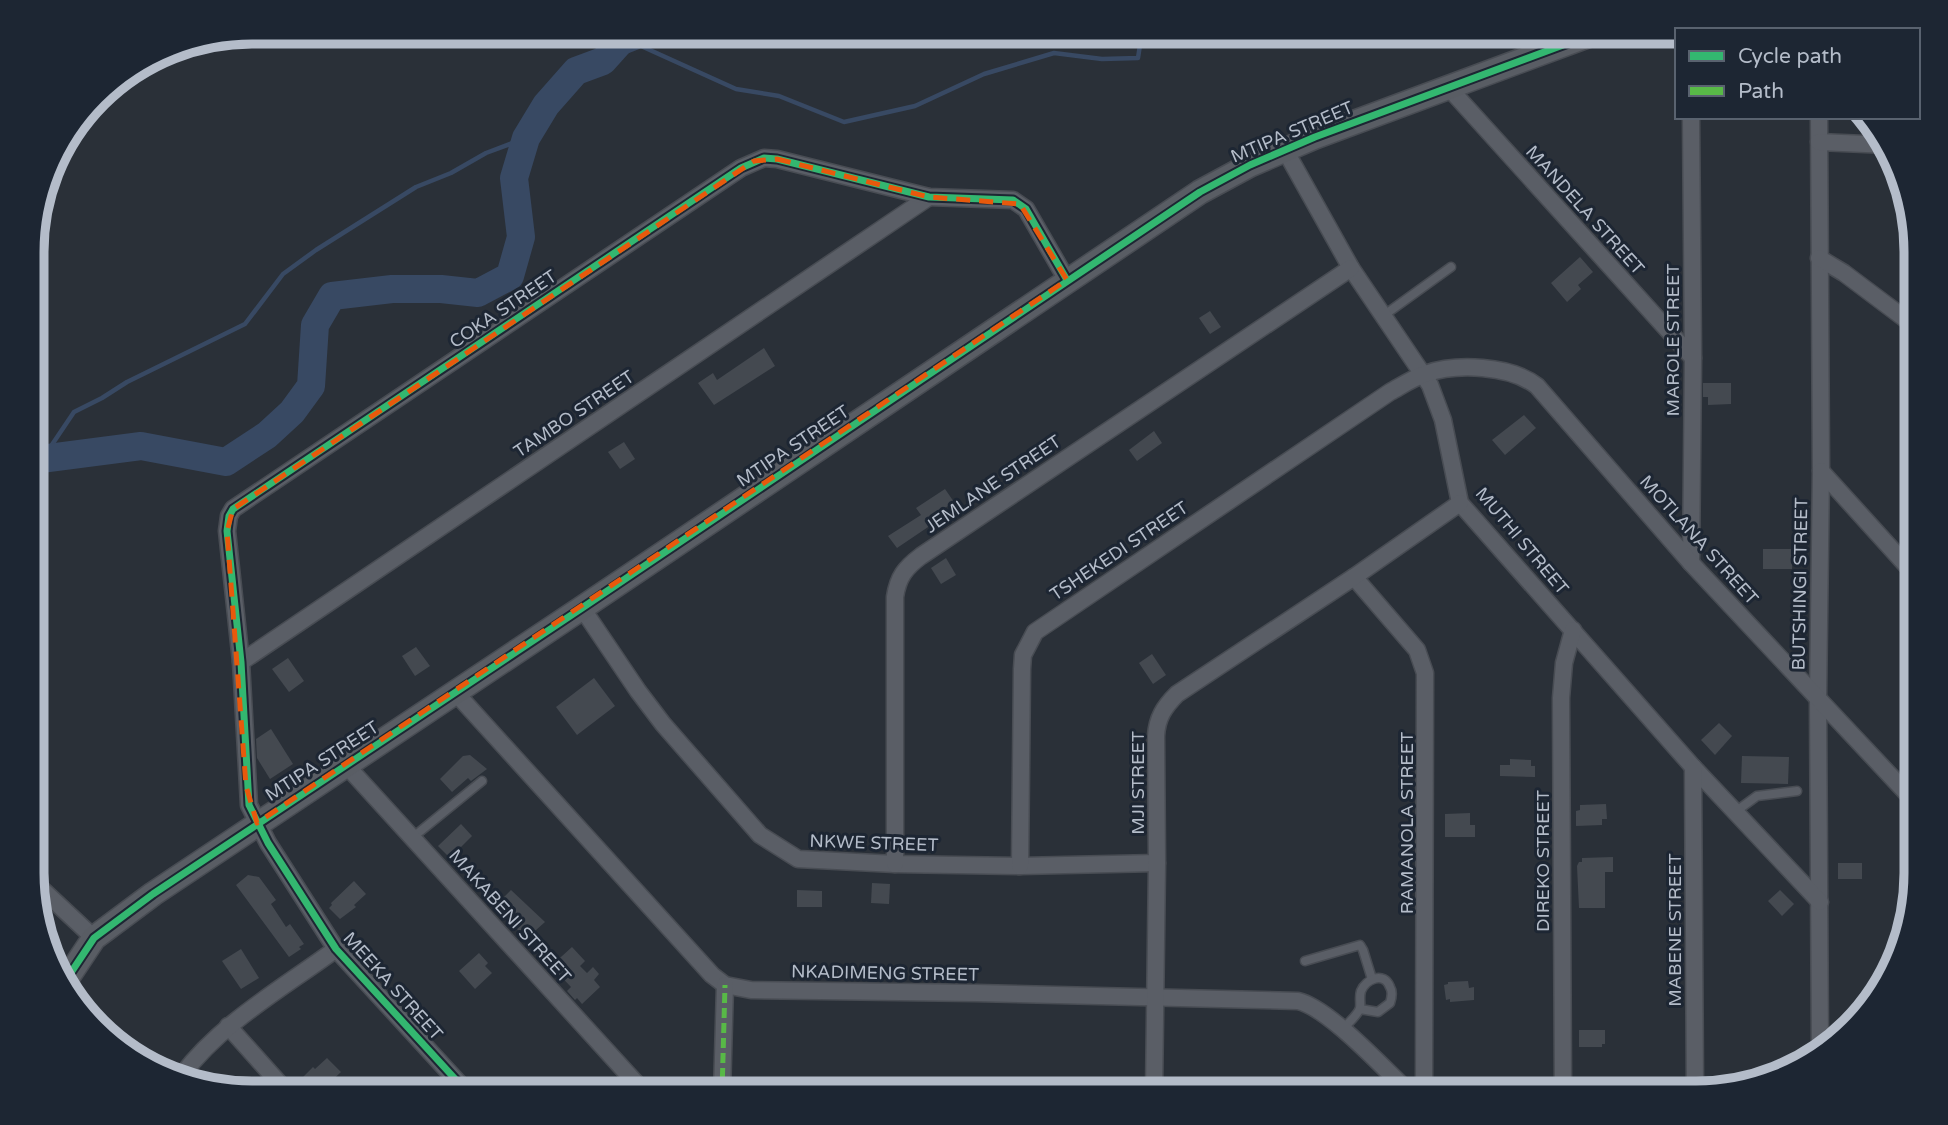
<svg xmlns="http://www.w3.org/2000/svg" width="1948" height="1125" font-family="'Varela Round',sans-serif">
<rect width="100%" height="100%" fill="#2a3038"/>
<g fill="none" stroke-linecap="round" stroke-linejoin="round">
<g stroke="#384963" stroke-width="4.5">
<path d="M603 61 641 46 736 89 779 96 844 122 915 106 984 74 1054 53 1102 59 1138 58 1142 32"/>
<path d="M43 458 74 412 102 398 127 382 245 324 283 274 316 250 416 187 451 173 486 153 526 138"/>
</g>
<path stroke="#384963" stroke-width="28" d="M33 460 141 446 226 462 267 435 292 412 311 386 315 325 332 296 392 289H441L478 293 510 276 521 237 514 178 526 138 546 105 576 71 603 61 629 32"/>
</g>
<g fill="#444950">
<path d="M1580 257 1593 272 1578 285 1581 289 1567 302 1551 283Z"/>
<path d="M1210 311 1221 327 1210 334 1199 318Z"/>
<path d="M764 348 775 366 714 405 698 383 713 373 717 380Z"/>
<path d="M1703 383H1731V404L1708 405V397H1703Z"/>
<path d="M1524 415 1536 428 1505 455 1492 440Z"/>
<path d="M1154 431 1162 443 1137 461 1129 450Z"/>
<path d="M624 442 635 459 620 469 608 452Z"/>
<path d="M945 489 954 502 933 516 937 521 897 548 888 536 921 515 916 508Z"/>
<path d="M1763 549H1793L1792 569H1763Z"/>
<path d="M946 558 956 575 941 584 931 568Z"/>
<path d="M416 647 430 666 415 676 402 656Z"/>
<path d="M1152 654 1166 675 1153 684 1139 663Z"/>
<path d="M288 658 304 681 289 692 272 669Z"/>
<path d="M594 678 615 706 577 735 556 707Z"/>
<path d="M1719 723 1732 736 1715 755 1701 740Z"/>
<path d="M271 729 293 764 270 779 257 758 256 739Z"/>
<path d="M470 755 487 769 471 781 468 778 452 792 440 779 463 756Z"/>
<path d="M1742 756 1789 757 1788 784 1741 783Z"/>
<path d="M1510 759 1531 760V766H1535V777L1500 776V765H1510Z"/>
<path d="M1606 804 1607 819H1602V825L1576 826V811L1580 810V805Z"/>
<path d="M1470 813V825H1475V837H1445V814Z"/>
<path d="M461 824 472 836 450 858 438 846Z"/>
<path d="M1613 857V872H1605V908H1579L1577 866 1579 862H1582V858Z"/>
<rect x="1838" y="863" width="24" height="16"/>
<path d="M248 875 259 877 276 900 271 904 286 927 290 924 304 944 299 947 301 949 289 957 236 885Z"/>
<path d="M354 881 366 894 354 905 356 907 340 919 329 908 332 905 331 903Z"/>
<path d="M872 883 890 884 889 904 871 903Z"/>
<path d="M511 890 545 922 526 939 516 928 519 926 516 923 518 921 499 902Z"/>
<path d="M797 890 822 891V907H797Z"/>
<path d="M1780 890 1794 904 1782 916 1768 901Z"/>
<path d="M572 947 585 961 580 966 587 973 593 967 599 974 594 980 600 987 582 1004 577 998 575 1000 567 991 571 987 551 966Z"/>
<path d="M241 949 259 978 241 989 222 961Z"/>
<path d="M479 953 488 963 485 966 492 973 475 989 459 971Z"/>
<path d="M1468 981 1469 988 1474 987V1000L1450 1002V999L1446 1000 1444 985 1448 984V982Z"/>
<path d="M1579 1030H1605V1044H1602V1047H1579Z"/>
<path d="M327 1058 341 1072 319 1093H314L300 1080 313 1067 315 1069Z"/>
<path d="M869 1081H908L907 1093H869Z"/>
</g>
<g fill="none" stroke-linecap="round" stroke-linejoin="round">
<defs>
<g id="lane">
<path d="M1383 316 1451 267"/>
<path d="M1735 812 1757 796 1797 791"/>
<path d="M412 838 482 781"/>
<path d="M1305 961 1360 945 1363 950 1372 979"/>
<path d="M1342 1030C1347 1024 1358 1015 1360 1008 1361 1003 1359 997 1361 991 1366 979 1384 971 1390 987 1393 992 1392 997 1390 1003L1378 1012 1360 1009"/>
</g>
<g id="street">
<path d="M1449 88 1693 358"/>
<path d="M1819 117 1821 471 1818 698 1820 1051"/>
<path d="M1819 142 1888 145"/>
<path d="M1285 150 1351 268 1430 385 1443 420 1460 503 1693 767 1820 902"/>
<path d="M1819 258 1844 273 1916 327"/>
<path d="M1821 471 1916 576"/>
<path d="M1691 563 1693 358 1691 117"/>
<path d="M1354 577 1417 650 1425 673 1424 1093"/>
<path d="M582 608 638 691 663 724 760 835 798 859 895 864 1020 866 1157 863"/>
<path d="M241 662 929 197"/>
<path d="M455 692 712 975 725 985 751 990 976 993 1298 1001C1329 1008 1385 1070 1410 1093"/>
<path d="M346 765 645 1093"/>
<path d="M1693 767 1695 1093"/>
<path d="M895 864V597C898 577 905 568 921 556L1351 268"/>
<path d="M1020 866 1022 669 1023 655 1035 632 1390 392C1401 386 1413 378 1425 374 1456 363 1510 365 1537 386L1691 563 1916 803"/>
<path d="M33 881 94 938"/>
<path d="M228 1026 288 1093"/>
<path d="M182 1075C222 1022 283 988 336 949"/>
<path d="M468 1093 336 949 268 843 249 805 241 662 227 531 229 516 233 509 741 168 764 158 777 159 929 197 1013 200 1026 209 1067 280"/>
<path d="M722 1093 725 985"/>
<path d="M1154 1093 1157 863 1156 736C1157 718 1164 707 1177 694L1354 577 1460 503"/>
<path d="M1563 1093 1561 698 1564 663 1573 630"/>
</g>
<path id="secondary" d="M64 983 94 938 153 894 582 608 1200 192 1250 165 1315 137 1598 32"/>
</defs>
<use href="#lane" stroke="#484c53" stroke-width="11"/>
<use href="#street" stroke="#484c53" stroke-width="19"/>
<use href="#secondary" stroke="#484c53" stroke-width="26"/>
<use href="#lane" stroke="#5a5e66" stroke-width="8"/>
<use href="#street" stroke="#5a5e66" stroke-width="16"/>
<use href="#secondary" stroke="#595d64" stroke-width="23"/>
<path stroke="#58b947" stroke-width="5" stroke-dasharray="10 5" stroke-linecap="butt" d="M722 1093 725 985"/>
<defs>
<g id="cycleway">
<path d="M64 983 94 938 153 894 582 608 1200 192 1250 165 1315 137 1598 32"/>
<path d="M468 1093 336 949 268 843 249 805 241 662 227 531 229 516 233 509 741 168 764 158 777 159 929 197 1013 200 1026 209 1067 280"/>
</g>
</defs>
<use href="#cycleway" stroke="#1d2633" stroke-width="11"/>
<use href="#cycleway" stroke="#33b770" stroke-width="7"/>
</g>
<path fill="none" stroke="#e8590c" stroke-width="5" stroke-dasharray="14 9" stroke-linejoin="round" d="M777 159 929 197 1020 204 1067 280 257 823 246 786 227 531 233 509 754 161Z"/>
<g text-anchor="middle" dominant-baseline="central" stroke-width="6" stroke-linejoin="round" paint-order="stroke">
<g font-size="18" fill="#b4bcc9" stroke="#1d2633">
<text transform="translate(1292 132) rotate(-23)">MTIPA STREET</text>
<text transform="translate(1585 210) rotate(48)">MANDELA STREET</text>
<text transform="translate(503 309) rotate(-34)">COKA STREET</text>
<text transform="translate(1673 340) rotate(-90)">MAROLE STREET</text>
<text transform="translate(574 414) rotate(-34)">TAMBO STREET</text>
<text transform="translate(793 446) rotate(-34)">MTIPA STREET</text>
<text transform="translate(993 484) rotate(-34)">JEMLANE STREET</text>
<text transform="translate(1699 540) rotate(48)">MOTLANA STREET</text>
<text transform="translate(1522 541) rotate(50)">MUTHI STREET</text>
<text transform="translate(1119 551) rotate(-34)">TSHEKEDI STREET</text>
<text transform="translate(1800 584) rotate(-89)">BUTSHINGI STREET</text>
<text transform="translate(322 761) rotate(-33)">MTIPA STREET</text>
<text transform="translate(1138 783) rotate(-90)">MJI STREET</text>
<text transform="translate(1407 823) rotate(-90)">RAMANOLA STREET</text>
<text transform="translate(874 843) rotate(2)">NKWE STREET</text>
<text transform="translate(1543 861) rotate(-90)">DIREKO STREET</text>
<text transform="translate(510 916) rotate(48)">MAKABENI STREET</text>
<text transform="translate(1675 930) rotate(-90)">MABENE STREET</text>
<text transform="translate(885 973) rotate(1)">NKADIMENG STREET</text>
<text transform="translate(393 986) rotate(48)">MEEKA STREET</text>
</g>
</g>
<path d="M0 0H1948V1125H0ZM252 44H1696A208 208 0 0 1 1904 252V873A208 208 0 0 1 1696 1081H252A208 208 0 0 1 44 873V252A208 208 0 0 1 252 44Z" fill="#1d2633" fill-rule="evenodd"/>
<path fill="none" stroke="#b4bcc9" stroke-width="9" d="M252 44H1696A208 208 0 0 1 1904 252V873A208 208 0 0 1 1696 1081H252A208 208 0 0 1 44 873V252A208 208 0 0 1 252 44Z"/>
<rect x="1675" y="28" width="245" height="91" fill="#1d2633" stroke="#59626f" stroke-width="2"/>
<rect x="1689" y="51" width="35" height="10" fill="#33b770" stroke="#59626f" stroke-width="2"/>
<text x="1738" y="63" font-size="21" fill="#b4bcc9">Cycle path</text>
<rect x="1689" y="86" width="35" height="10" fill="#58b947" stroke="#59626f" stroke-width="2"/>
<text x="1738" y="98" font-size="21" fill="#b4bcc9">Path</text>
</svg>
